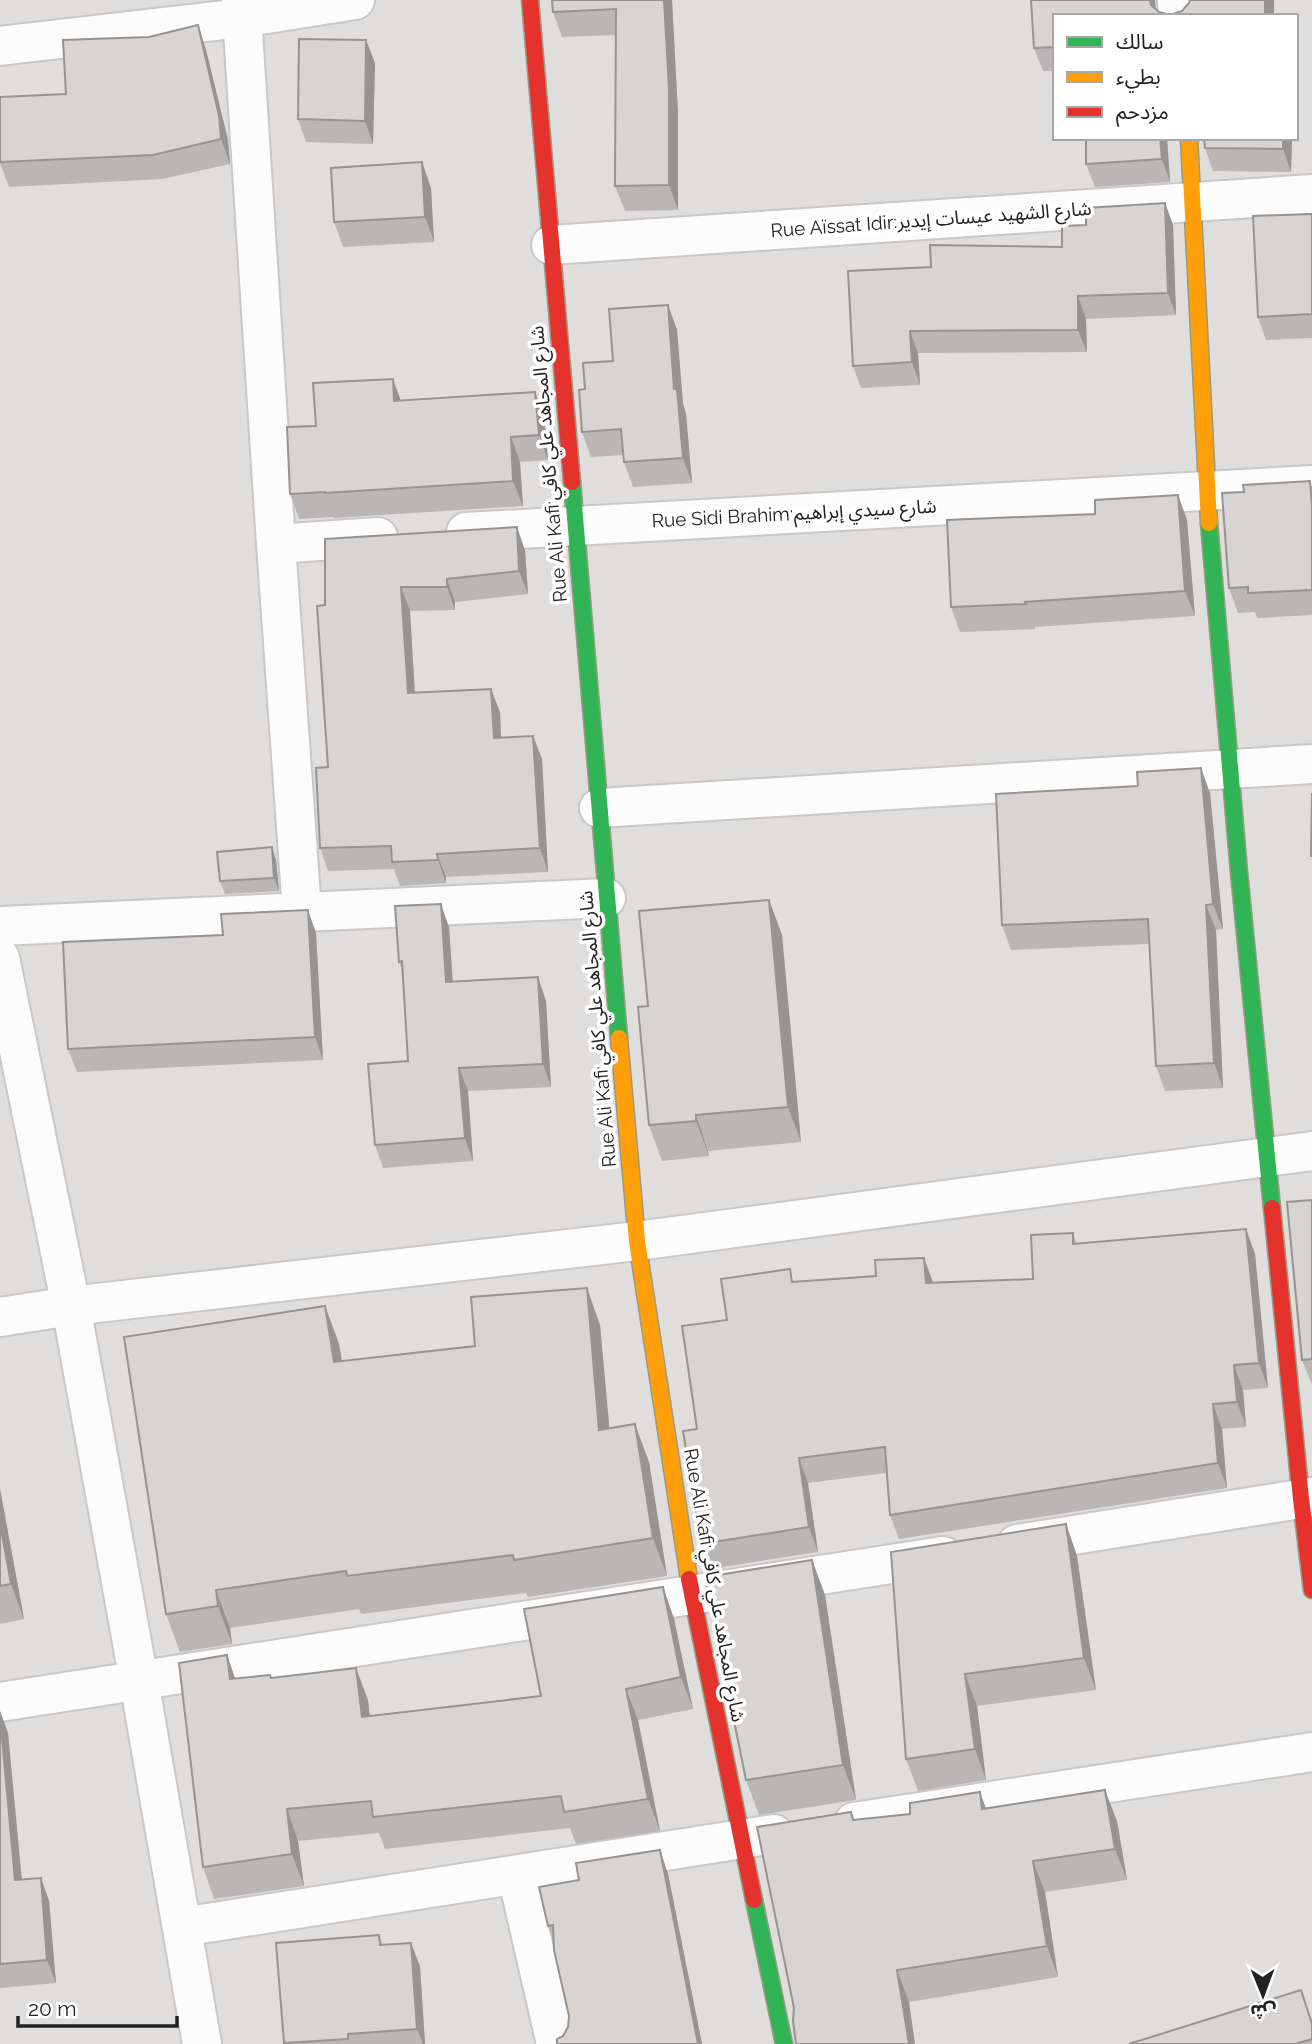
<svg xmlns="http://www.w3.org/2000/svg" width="1312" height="2044" font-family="Raleway,'Noto Sans Arabic',sans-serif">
<rect width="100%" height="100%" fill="#f0eeeb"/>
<path fill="#dfdedc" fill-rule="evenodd" d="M0 0H1312V2044H0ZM1055 16H1296V138H1055Z"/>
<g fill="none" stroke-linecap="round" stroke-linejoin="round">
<defs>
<g id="street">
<path d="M241 0 276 544 302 911"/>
<path d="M1177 0 1178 16"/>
<path d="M0 46 242 18 355 0"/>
<path d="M551 245 1312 194"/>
<path d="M466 532 1312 485"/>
<path d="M276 544 378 537"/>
<path d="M599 808 1312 764"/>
<path d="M0 926 606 898"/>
<path d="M0 958 71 1306 139 1681 202 2044"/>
<path d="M0 1317 71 1306 637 1241 1312 1151"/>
<path d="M1017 1544 1312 1497"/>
<path d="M0 1702 943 1556"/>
<path d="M854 1822 1312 1752"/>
<path d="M517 1875 556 2044"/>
<path d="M182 1927 774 1834"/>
</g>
<g id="fast">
<path d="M572 482 619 1038"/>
<path d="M1209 523 1239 872 1272 1208"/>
<path d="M754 1900 784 2044"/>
</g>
<g id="slow">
<path d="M1189 138 1209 523"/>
<path d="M619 1038 637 1241 689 1579"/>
</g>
<g id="jam">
<path d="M530 0 572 482"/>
<path d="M1272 1208 1301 1499 1312 1590"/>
<path d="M689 1579 754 1900"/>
</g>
</defs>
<use href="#street" stroke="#c9c8c7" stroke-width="42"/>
<use href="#fast" stroke="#999a82" stroke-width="19"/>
<use href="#slow" stroke="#999a82" stroke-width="19"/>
<use href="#jam" stroke="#999a82" stroke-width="19"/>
<use href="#street" stroke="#fdfcfc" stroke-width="38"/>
<use href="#fast" stroke="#30b455" stroke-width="16"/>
<use href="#slow" stroke="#ff9f0a" stroke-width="16"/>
<use href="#jam" stroke="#e5322d" stroke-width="16"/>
</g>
<g fill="#b9b6b5">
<path d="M552 0H672L678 114V210L625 211 615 186 616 35 562 37 553 12Z"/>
<path d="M1031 0H1155L1156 9 1159 12 1170 15 1182 11 1189 3 1190 0H1274V16H1055V71H1043L1034 48Z"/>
<path d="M198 25 206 50 228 140 230 164 162 179 9 187 0 163 66 94 149 37Z"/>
<path d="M366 40 375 63 373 144 306 142 298 119Z"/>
<path d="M1167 138 1170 182 1095 187 1086 164Z"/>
<path d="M1204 138H1292L1291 172 1213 171 1205 148Z"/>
<path d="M422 162 431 188 434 242 343 247 334 222Z"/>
<path d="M1165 203 1173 225 1176 315 1086 319 1087 352 918 353 920 385 861 388 853 366 931 267 1062 247 1086 225Z"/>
<path d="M1312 214V338L1266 340 1258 317Z"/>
<path d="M668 305 677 330 683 404 686 414 692 483 633 487 624 462 623 455 591 457 582 432 585 389Z"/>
<path d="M401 401 544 417 548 460 520 462 523 506 334 518 333 517 299 519 290 494 316 426Z"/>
<path d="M1312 486V615L1257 618 1255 612 1238 613 1229 588 1244 492Z"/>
<path d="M1178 495 1187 520 1195 616 1035 627V629L960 632 951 607Z"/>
<path d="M525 550 528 594 455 602V610L410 611 415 692 500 712 501 738 533 736 542 759 548 872 446 877V883L400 886 394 869 328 871 320 848 328 767 325 605Z"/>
<path d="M1210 793 1223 929 1216 930 1223 1088 1165 1091 1156 1066 1149 944 1011 950 1002 925Z"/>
<path d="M272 847 276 860 279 891 225 894 220 881Z"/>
<path d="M769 900 782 935 801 1142 708 1151 709 1156 662 1161 649 1125 648 1006Z"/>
<path d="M449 927 453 981 546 1001 551 1087 468 1091 473 1161 383 1168 375 1145 408 1061 403 972 399 962Z"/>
<path d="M316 933 323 1060 77 1072 68 1049Z"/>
<path d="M1312 1200V1385L1302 1360Z"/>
<path d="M1073 1233 1077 1244 1255 1254 1268 1388 1243 1390 1246 1427 1222 1429 1227 1488 899 1539 890 1515 886 1473 808 1483 818 1552 710 1569 701 1544 697 1429 795 1282 876 1276 924 1258 933 1282 1033 1279Z"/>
<path d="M325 1306 339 1344 342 1361 475 1346 600 1325 609 1428 649 1462 667 1576 528 1597 526 1593 361 1614 359 1609 230 1628 232 1644 180 1652 166 1614Z"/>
<path d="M0 1489 24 1619 0 1624Z"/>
<path d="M1066 1524 1077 1556 1096 1690 977 1706 986 1780 918 1791 906 1759Z"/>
<path d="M812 1560 825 1595 856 1800 759 1815 746 1780Z"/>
<path d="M663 1587 674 1619 693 1709 638 1720 660 1831 576 1844 570 1828 385 1849 379 1833 298 1841 304 1886 214 1899 203 1867 227 1655 235 1679 270 1675 271 1678 368 1700 370 1716 541 1696Z"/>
<path d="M0 1711 8 1733 22 1880 41 1878 49 1901 56 1983 0 1988Z"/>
<path d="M980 1792 986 1809 1117 1821 1127 1880 1045 1892 1058 1977 909 2002 794 2008 851 1812 854 1820 910 1814Z"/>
<path d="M660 1850 668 1874 702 2044H557L568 2027 569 2016 553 1940 548 1926 579 1880Z"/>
<path d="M379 1935 383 1945 420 1966 425 2044H284L276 1943Z"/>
<path d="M1312 2019V2044H1129Z"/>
</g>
<g fill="#969493">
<path d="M664 0H672L678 114V210L669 185Z"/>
<path d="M1150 0H1155L1156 16Z"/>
<rect x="1265" y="0" width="9" height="16"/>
<path d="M198 25 206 50 228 140 230 164 221 139Z"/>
<path d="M366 40 375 63 373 144 365 121Z"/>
<path d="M1160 138H1167L1170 182 1162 159Z"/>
<path d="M1283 138H1292L1291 172 1283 149Z"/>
<path d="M422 162 431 188 434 242 425 217Z"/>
<path d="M1165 203 1173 225 1176 315 1168 293Z"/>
<path d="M1078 296 1086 319 1087 352 1078 330Z"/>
<path d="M668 305 677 330 683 404 686 414 692 483 683 458 674 389Z"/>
<path d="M910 331 918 353 920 385 912 362Z"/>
<path d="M393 379 402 404 394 401Z"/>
<path d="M535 392 544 417 548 460 539 435Z"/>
<path d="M511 437 520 462 523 506 513 481Z"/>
<path d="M1178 495 1187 520 1195 616 1185 591Z"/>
<path d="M517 527 525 550 528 594 519 571Z"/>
<path d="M447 579 455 602V610L447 587Z"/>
<path d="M401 587 410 611 416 716 408 693Z"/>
<path d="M491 689 500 712 502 761 494 738Z"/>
<path d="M533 736 542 759 548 872 540 848Z"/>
<path d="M1201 768 1210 793 1223 929 1213 904Z"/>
<path d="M272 847 276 860 279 891 274 878Z"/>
<path d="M437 854 446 877V883L438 860Z"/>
<path d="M769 900 782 935 801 1142 788 1107Z"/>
<path d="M441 904 449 927 454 1005 446 982Z"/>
<path d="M1206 905 1216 930 1223 1088 1214 1063Z"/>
<path d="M308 910 316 933 323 1060 315 1037Z"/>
<path d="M538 977 546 1001 551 1087 543 1064Z"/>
<path d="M459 1068 468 1091 473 1161 465 1138Z"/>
<path d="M696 1115 708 1151 709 1156 696 1121Z"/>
<path d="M1246 1229 1255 1254 1268 1388 1259 1363Z"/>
<path d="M924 1258 933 1283H926Z"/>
<path d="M587 1288 600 1325 613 1467 599 1430Z"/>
<path d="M325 1306 339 1344 348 1399 334 1362Z"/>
<path d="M1234 1365 1243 1390 1246 1427 1237 1402Z"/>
<path d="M1213 1404 1222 1429 1227 1488 1218 1463Z"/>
<path d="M635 1424 649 1462 667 1576 653 1538Z"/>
<path d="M799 1458 808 1483 818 1552 809 1527Z"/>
<path d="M0 1489 24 1619 11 1584 0 1523Z"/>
<path d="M1066 1524 1077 1556 1096 1690 1084 1658Z"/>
<path d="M812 1560 825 1595 856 1800 843 1765Z"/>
<path d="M663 1587 674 1619 693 1709 681 1677Z"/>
<path d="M216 1590 230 1628 232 1644 218 1606Z"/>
<path d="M227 1655 238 1687 230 1679Z"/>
<path d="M356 1668 368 1700 373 1749 362 1717Z"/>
<path d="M965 1674 977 1706 986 1780 975 1749Z"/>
<path d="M626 1689 638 1720 660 1831 648 1799Z"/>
<path d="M0 1711 8 1733 24 1904 15 1880Z"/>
<path d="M1105 1790 1117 1821 1127 1880 1115 1849Z"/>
<path d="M980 1792 991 1824 982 1809Z"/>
<path d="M287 1809 298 1841 304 1886 292 1854Z"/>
<path d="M660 1850 668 1874 702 2044H698Z"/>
<path d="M1033 1861 1045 1892 1058 1977 1047 1946Z"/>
<path d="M41 1878 49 1901 56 1983 47 1960Z"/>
<path d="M411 1943 420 1966 425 2044H423L417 2029Z"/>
<path d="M897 1970 909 2002 915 2044H909Z"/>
</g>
<g fill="#d7d4d2" stroke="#969493" stroke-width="2">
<path d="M552 0H664L669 89V185L615 186 616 9 553 12Z"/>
<path d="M1031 0H1150L1151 5 1159 12 1170 15 1182 11 1189 3 1190 0H1265V16H1055V47L1034 48Z"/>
<path d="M198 25 219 116 221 139 153 155 0 162V97L66 94 63 40 149 37Z"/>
<path d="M299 39 366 40 365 121 298 119Z"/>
<path d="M1086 138H1160L1162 159 1086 164Z"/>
<path d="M1204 138H1283V149L1205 148Z"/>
<path d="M422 162 425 217 334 222 331 168Z"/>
<path d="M1165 203 1168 293 1078 296V330L910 331 912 362 853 366 848 271 931 267 930 245 1062 247V226L1086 225V208Z"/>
<path d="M1312 214V314L1258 317 1253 216Z"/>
<path d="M668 305 674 389H677L683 458 624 462 621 429 582 432 579 390 585 389 583 363 613 361 609 309Z"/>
<path d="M393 379 394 401 535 392 539 435 511 437 513 481 325 493V492L290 494 287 427 316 426 313 383Z"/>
<path d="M1310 481 1312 507V590L1248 593V587L1229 588 1222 493 1244 492 1243 485Z"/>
<path d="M1178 495 1185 591 1025 602 1026 604 951 607 947 520 1095 514V500Z"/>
<path d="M517 527 519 571 447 579V587H401L408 693 491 689 494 738 533 736 540 848 437 854 438 860 392 862 391 846 320 848 316 768 328 767 317 606 325 605V539Z"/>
<path d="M1201 768 1213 904 1206 905 1214 1063 1156 1066 1148 919 1002 925 996 794 1138 786 1137 772Z"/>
<path d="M1312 793V856H1311Z"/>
<path d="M272 847 274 878 220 881 217 852Z"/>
<path d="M769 900 788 1107 696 1115V1121L649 1125 638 1007 648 1006 639 911Z"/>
<path d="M441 904 446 982 538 977 543 1064 459 1068 465 1138 375 1145 368 1064 408 1061 402 961 399 962 395 906Z"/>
<path d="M308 910 315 1037 68 1049 63 942 223 935 221 914Z"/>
<path d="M1312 1200V1359L1302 1360 1287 1202Z"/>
<path d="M1246 1229 1259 1363 1234 1365 1237 1402 1213 1404 1218 1463 890 1515 885 1447 799 1458 809 1527 701 1544 683 1431 697 1429 682 1326 727 1320 721 1279 790 1269 792 1282 876 1276 875 1260 924 1258 926 1283 1033 1279 1031 1235 1073 1233V1244Z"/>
<path d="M587 1288 599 1430 635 1424 653 1538 514 1560 513 1555 347 1576 346 1571 216 1590 218 1606 166 1614 124 1337 325 1306 334 1362 475 1346 471 1297Z"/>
<path d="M0 1523 11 1584 0 1586Z"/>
<path d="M1066 1524 1084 1658 965 1674 975 1749 906 1759 891 1552Z"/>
<path d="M812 1560 843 1765 746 1780 705 1577Z"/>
<path d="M663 1587 681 1677 626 1689 648 1799 564 1812 561 1796 373 1817 371 1801 287 1809 292 1854 203 1867 179 1663 227 1655 230 1679 270 1675 271 1678 356 1668 362 1717 541 1696 524 1609Z"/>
<path d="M0 1716 15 1880 41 1878 47 1960 0 1964Z"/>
<path d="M1105 1790 1115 1849 1033 1861 1047 1946 897 1970 909 2044H796L793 2021 794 2008 757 1827 851 1812 853 1820 910 1814V1803L980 1792 982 1809Z"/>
<path d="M660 1850 698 2044H557V2039L563 2036 568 2027 569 2016 554 1950 553 1925 548 1926 539 1887 579 1880 576 1863Z"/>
<path d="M379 1935 380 1945 411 1943 417 2029 348 2034V2039L284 2043 276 1943Z"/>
<path d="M1301 1990 1312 2024V2039L1295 2044H1129Z"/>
</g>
<g text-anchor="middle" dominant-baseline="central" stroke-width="7" stroke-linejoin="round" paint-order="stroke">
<g font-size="19" fill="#222" stroke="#fff">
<text transform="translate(931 219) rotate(-4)">Rue Aïssat Idir;شارع الشهيد عيسات إيدير</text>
<text transform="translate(548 464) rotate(-95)">Rue Ali Kafi;شارع المجاهد علي كافي</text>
<text transform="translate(794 513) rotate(-3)">Rue Sidi Brahim;شارع سيدي إبراهيم</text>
<text transform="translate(597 1029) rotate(-95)">Rue Ali Kafi;شارع المجاهد علي كافي</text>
<text transform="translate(715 1585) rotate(80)">Rue Ali Kafi;شارع المجاهد علي كافي</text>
</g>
</g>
<rect x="1053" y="14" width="245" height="126" fill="#ffffff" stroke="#a7a7a7" stroke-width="2"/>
<rect x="1067" y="37" width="35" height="10" fill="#30b455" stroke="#a7a7a7" stroke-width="2"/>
<text x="1116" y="49" font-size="21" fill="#222222">سالك</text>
<rect x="1067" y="72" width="35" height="10" fill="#ff9f0a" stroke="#a7a7a7" stroke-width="2"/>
<text x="1116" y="84" font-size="21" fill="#222222">بطيء</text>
<rect x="1067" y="107" width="35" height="10" fill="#e5322d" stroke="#a7a7a7" stroke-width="2"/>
<text x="1116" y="119" font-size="21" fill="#222222">مزدحم</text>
<g transform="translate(1263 1995) rotate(179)" stroke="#ffffff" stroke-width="5" paint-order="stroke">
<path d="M0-5L12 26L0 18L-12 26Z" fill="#222222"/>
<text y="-10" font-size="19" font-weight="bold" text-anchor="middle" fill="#222222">ش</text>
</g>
<path d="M18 2016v10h159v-10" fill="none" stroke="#222222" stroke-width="3.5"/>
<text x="28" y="2016" font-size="21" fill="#222222" stroke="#ffffff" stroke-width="5" paint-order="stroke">20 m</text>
</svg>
